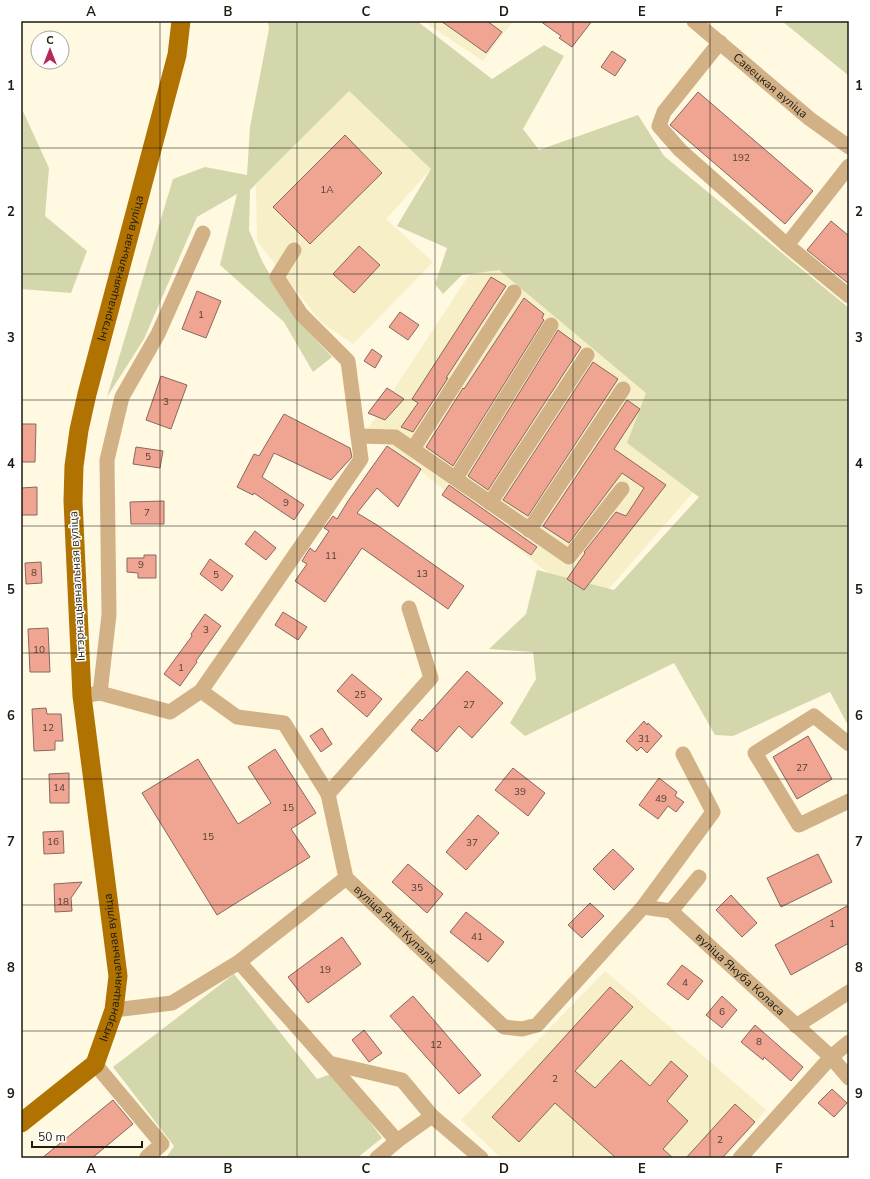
<svg xmlns="http://www.w3.org/2000/svg" width="870" height="1179" font-family="'Nunito Sans',sans-serif">
<rect width="100%" height="100%" fill="#fef9e0"/>
<g fill="#f7efc7">
<path d="M423 21H513L483 61Z"/>
<path d="M349 91 431 169 386 219 433 262 353 344 321 322 257 241 256 185Z"/>
<path d="M486 249 669 396 697 488 592 608 368 429Z"/>
<path d="M605 971 766 1110 725 1158H501L461 1120Z"/>
</g>
<g fill="#d4d7ac">
<path d="M268 21H417L492 79 544 45 564 56 523 129 539 150 638 115 664 156 849 308V727L830 692 733 736 715 735 674 663 525 736 510 723 536 679 533 652 489 649 526 614 537 570 614 590 699 497 627 443 646 393 499 270 462 275 443 294 435 284 447 248 397 226 431 169 349 91 250 190 249 230 262 261 294 316 332 357 313 372 284 322 220 265 237 194 197 217 144 339 107 397 173 179 205 167 247 175 250 127 269 29Z"/>
<path d="M782 21H849V76Z"/>
<path d="M21 107 49 168 45 216 87 251 71 293 21 289Z"/>
<path d="M234 974 317 1079 334 1073 382 1138 357 1158H166L174 1146 113 1067Z"/>
</g>
<g fill="#f0a593" stroke="#876860">
<path d="M441 21H487L502 32 486 53Z"/>
<path d="M540 21H592L572 47 559 38 561 36Z"/>
<path d="M612 51 626 60 615 76 601 67Z"/>
<path d="M698 92 813 191 785 224 670 125Z"/>
<path d="M345 135 382 173 310 244 273 207Z"/>
<path d="M831 221 849 236V284L807 250Z"/>
<path d="M359 246 380 265 354 293 333 274Z"/>
<path d="M491 277 506 286 446 378H448L413 432 401 427 418 403 412 399Z"/>
<path d="M197 291 221 301 206 338 182 329Z"/>
<path d="M524 298 544 314 542 318 544 320 453 466 426 447 463 388 464 389Z"/>
<path d="M400 312 419 325 408 340 389 327Z"/>
<path d="M558 330 581 347 488 490 468 476Z"/>
<path d="M372 349 382 356 375 368 364 361Z"/>
<path d="M593 362 618 379 528 516 503 500Z"/>
<path d="M161 376 187 385 171 429 146 420Z"/>
<path d="M387 388 404 399 385 420 368 413Z"/>
<path d="M627 400 640 409 614 449 666 485 584 590 567 579 585 553 584 552 616 512 626 516 644 488 622 473 569 543 543 526Z"/>
<path d="M284 414 350 448 352 457 331 480 274 453 262 477 304 505 294 520 254 493 253 495 237 487 254 454 259 456Z"/>
<path d="M21 424H36L35 462H21Z"/>
<path d="M387 446 421 469 398 507 377 488 357 513 377 525 464 586 448 609 362 548 325 602 295 581 307 564 302 561 310 548 315 552 329 531 324 528 333 516 337 519 348 501Z"/>
<path d="M136 447 163 451 160 468 133 464Z"/>
<path d="M449 485 537 547 531 555 442 495Z"/>
<path d="M37 487V515H21V488Z"/>
<path d="M164 501V524H131L130 502Z"/>
<path d="M255 531 276 548 266 560 245 544Z"/>
<path d="M144 555H156V578H138V573L127 572V558H144Z"/>
<path d="M210 559 233 576 222 591 200 574Z"/>
<path d="M41 562 42 583 26 584 25 563Z"/>
<path d="M283 612 307 627 298 640 275 625Z"/>
<path d="M205 614 221 626 196 661 197 662 180 686 164 674 192 636 191 634Z"/>
<path d="M48 628 50 672H30L28 629Z"/>
<path d="M467 671 503 703 472 738 459 726 437 752 411 730 420 719 422 721Z"/>
<path d="M352 674 382 699 367 717 337 691Z"/>
<path d="M46 708 47 714H61L63 741H55V750L34 751 32 709Z"/>
<path d="M644 721 647 725 648 723 662 736 647 753 641 747 637 751 626 741Z"/>
<path d="M322 728 332 744 321 752 310 736Z"/>
<path d="M808 736 832 779 797 799 773 757Z"/>
<path d="M275 749 316 813 291 829 310 857 217 915 142 793 198 759 238 824 271 803 248 767Z"/>
<path d="M513 768 545 793 528 816 495 790Z"/>
<path d="M69 773V803H50L49 774Z"/>
<path d="M659 778 677 792 675 796 684 802 676 812 668 806 658 819 639 805Z"/>
<path d="M478 815 499 833 466 870 446 852Z"/>
<path d="M63 831 64 853 44 854 43 832Z"/>
<path d="M613 849 634 869 614 890 593 869Z"/>
<path d="M818 854 832 882 781 907 767 878Z"/>
<path d="M408 864 443 894 427 913 392 882Z"/>
<path d="M82 882 71 898 72 911 55 912 54 884Z"/>
<path d="M731 895 757 923 742 937 716 910Z"/>
<path d="M590 903 604 916 582 938 568 925Z"/>
<path d="M849 905V943L791 975 775 945Z"/>
<path d="M466 912 504 942 488 962 450 932Z"/>
<path d="M342 937 361 964 308 1003 288 977Z"/>
<path d="M682 965 703 981 688 1000 667 984Z"/>
<path d="M610 987 633 1007 575 1071 595 1088 621 1060 650 1086 671 1061 688 1076 667 1101 688 1121 663 1149 673 1158H616L555 1103 519 1142 492 1117Z"/>
<path d="M413 996 481 1075 459 1094 390 1016Z"/>
<path d="M722 996 737 1010 722 1028 706 1015Z"/>
<path d="M755 1025 803 1067 791 1081 764 1057 763 1060 741 1042Z"/>
<path d="M364 1030 382 1053 369 1062 352 1040Z"/>
<path d="M832 1089 847 1103 834 1117 818 1103Z"/>
<path d="M113 1100 133 1124 92 1158H42Z"/>
<path d="M735 1104 755 1122 722 1158H686Z"/>
</g>
<g fill="none" stroke-linecap="round" stroke-linejoin="round">
<g stroke="#d3b187" stroke-width="15">
<path id="s1" d="M694 21 810 119 849 147"/>
<path d="M720 42 664 112 659 126 680 150 787 245"/>
<path d="M849 166 787 245 849 296"/>
<path d="M358 436 395 437 569 557 622 489"/>
<path d="M413 449 514 292"/>
<path d="M456 478 551 325"/>
<path d="M490 503 587 355"/>
<path d="M529 530 623 389"/>
<path d="M201 691 237 717 284 723 328 794 431 678 409 608"/>
<path d="M100 693 109 615 107 460 122 397 158 334 203 233"/>
<path d="M82 696 100 693 170 712 201 691 361 459 348 361 301 314 277 277 294 250"/>
<path d="M849 744 814 716 755 753 799 825 849 801"/>
<path d="M328 794 346 878"/>
<path id="s2" d="M643 907 671 911 831 1057 849 1078"/>
<path d="M671 911 699 877"/>
<path d="M239 962 329 1063 402 1080 432 1116 397 1141 377 1158"/>
<path id="s3" d="M114 1010 172 1003 239 962 346 878 504 1027 522 1029 537 1025 643 907 713 812 683 754"/>
<path d="M796 1026 849 992"/>
<path d="M329 1063 397 1141"/>
<path d="M95 1064 162 1144 147 1157 148 1158"/>
<path d="M432 1116 481 1158"/>
<path d="M740 1158 831 1057 849 1042"/>
</g>
<path stroke="#b07200" stroke-width="19" id="s4" d="M21 1123 95 1064 114 1010 118 976 82 696 73 501 74 466 79 430 87 394 177 55 181 21"/>
</g>
<path fill="none" stroke="#1e1b10" stroke-width="1" stroke-opacity="0.55" d="M160 21V1158M297 21V1158M435 21V1158M573 21V1158M710 21V1158M21 148H849M21 274H849M21 400H849M21 526H849M21 653H849M21 779H849M21 905H849M21 1031H849"/>
<g text-anchor="middle" dominant-baseline="central" stroke-width="3" stroke-linejoin="round" paint-order="stroke">
<g font-size="10" fill="#523e31">
<text x="741" y="158">192</text>
<text x="327" y="190">1А</text>
<text x="201" y="315">1</text>
<text x="166" y="402">3</text>
<text x="148" y="457">5</text>
<text x="286" y="503">9</text>
<text x="147" y="513">7</text>
<text x="331" y="556">11</text>
<text x="141" y="565">9</text>
<text x="34" y="573">8</text>
<text x="422" y="574">13</text>
<text x="216" y="575">5</text>
<text x="206" y="630">3</text>
<text x="39" y="650">10</text>
<text x="181" y="668">1</text>
<text x="360" y="695">25</text>
<text x="469" y="705">27</text>
<text x="48" y="728">12</text>
<text x="644" y="739">31</text>
<text x="802" y="768">27</text>
<text x="59" y="788">14</text>
<text x="520" y="792">39</text>
<text x="661" y="799">49</text>
<text x="288" y="808">15</text>
<text x="208" y="837">15</text>
<text x="53" y="842">16</text>
<text x="472" y="843">37</text>
<text x="417" y="888">35</text>
<text x="63" y="902">18</text>
<text x="832" y="924">1</text>
<text x="477" y="937">41</text>
<text x="325" y="970">19</text>
<text x="685" y="983">4</text>
<text x="722" y="1012">6</text>
<text x="759" y="1042">8</text>
<text x="436" y="1045">12</text>
<text x="555" y="1079">2</text>
<text x="720" y="1140">2</text>
</g>
<g font-size="12" fill="#1e1b10" stroke="#fff">
<text stroke="none"><textPath href="#s1" startOffset="100">Савецкая вуліца</textPath></text>
<text stroke="none"><textPath href="#s4" startOffset="902">Інтэрнацыянальная вуліца</textPath></text>
<text transform="translate(77 586) rotate(-93)">Інтэрнацыянальная вуліца</text>
<text stroke="none"><textPath href="#s3" startOffset="341">вуліца Янкі Купалы</textPath></text>
<text stroke="none"><textPath href="#s4" startOffset="194">Інтэрнацыянальная вуліца</textPath></text>
<text stroke="none"><textPath href="#s2" startOffset="122">вуліца Якуба Коласа</textPath></text>
</g>
</g>
<rect width="870" height="1179" fill="none" stroke="#ffffff" stroke-width="44"/>
<g transform="translate(50 50)"><circle r="19" fill="#ffffff" stroke="#a5a49f"/>
<path d="M0-3L7 15L0 10L-7 15Z" fill="#b72859"/>
<text y="-6" font-size="11" font-weight="bold" text-anchor="middle" fill="#1e1b10">С</text>
</g>
<path d="M32 1141v6h110v-6" fill="none" stroke="#1e1b10" stroke-width="2"/>
<text x="38" y="1141" font-size="12" fill="#1e1b10" stroke="#ffffff" stroke-width="3" paint-order="stroke">50 m</text>
<rect x="22" y="22" width="826" height="1135" fill="none" stroke="#1e1b10" stroke-width="1.5"/>
<g font-size="13" text-anchor="middle" font-weight="bold" fill="#1e1b10">
<text x="91" y="16">A</text>
<text x="228" y="16">B</text>
<text x="366" y="16">C</text>
<text x="504" y="16">D</text>
<text x="642" y="16">E</text>
<text x="779" y="16">F</text>
<text x="11" y="90">1</text>
<text x="859" y="90">1</text>
<text x="11" y="216">2</text>
<text x="859" y="216">2</text>
<text x="11" y="342">3</text>
<text x="859" y="342">3</text>
<text x="11" y="468">4</text>
<text x="859" y="468">4</text>
<text x="11" y="594">5</text>
<text x="859" y="594">5</text>
<text x="11" y="720">6</text>
<text x="859" y="720">6</text>
<text x="11" y="846">7</text>
<text x="859" y="846">7</text>
<text x="11" y="972">8</text>
<text x="859" y="972">8</text>
<text x="11" y="1098">9</text>
<text x="859" y="1098">9</text>
<text x="91" y="1173">A</text>
<text x="228" y="1173">B</text>
<text x="366" y="1173">C</text>
<text x="504" y="1173">D</text>
<text x="642" y="1173">E</text>
<text x="779" y="1173">F</text>
</g>
</svg>
